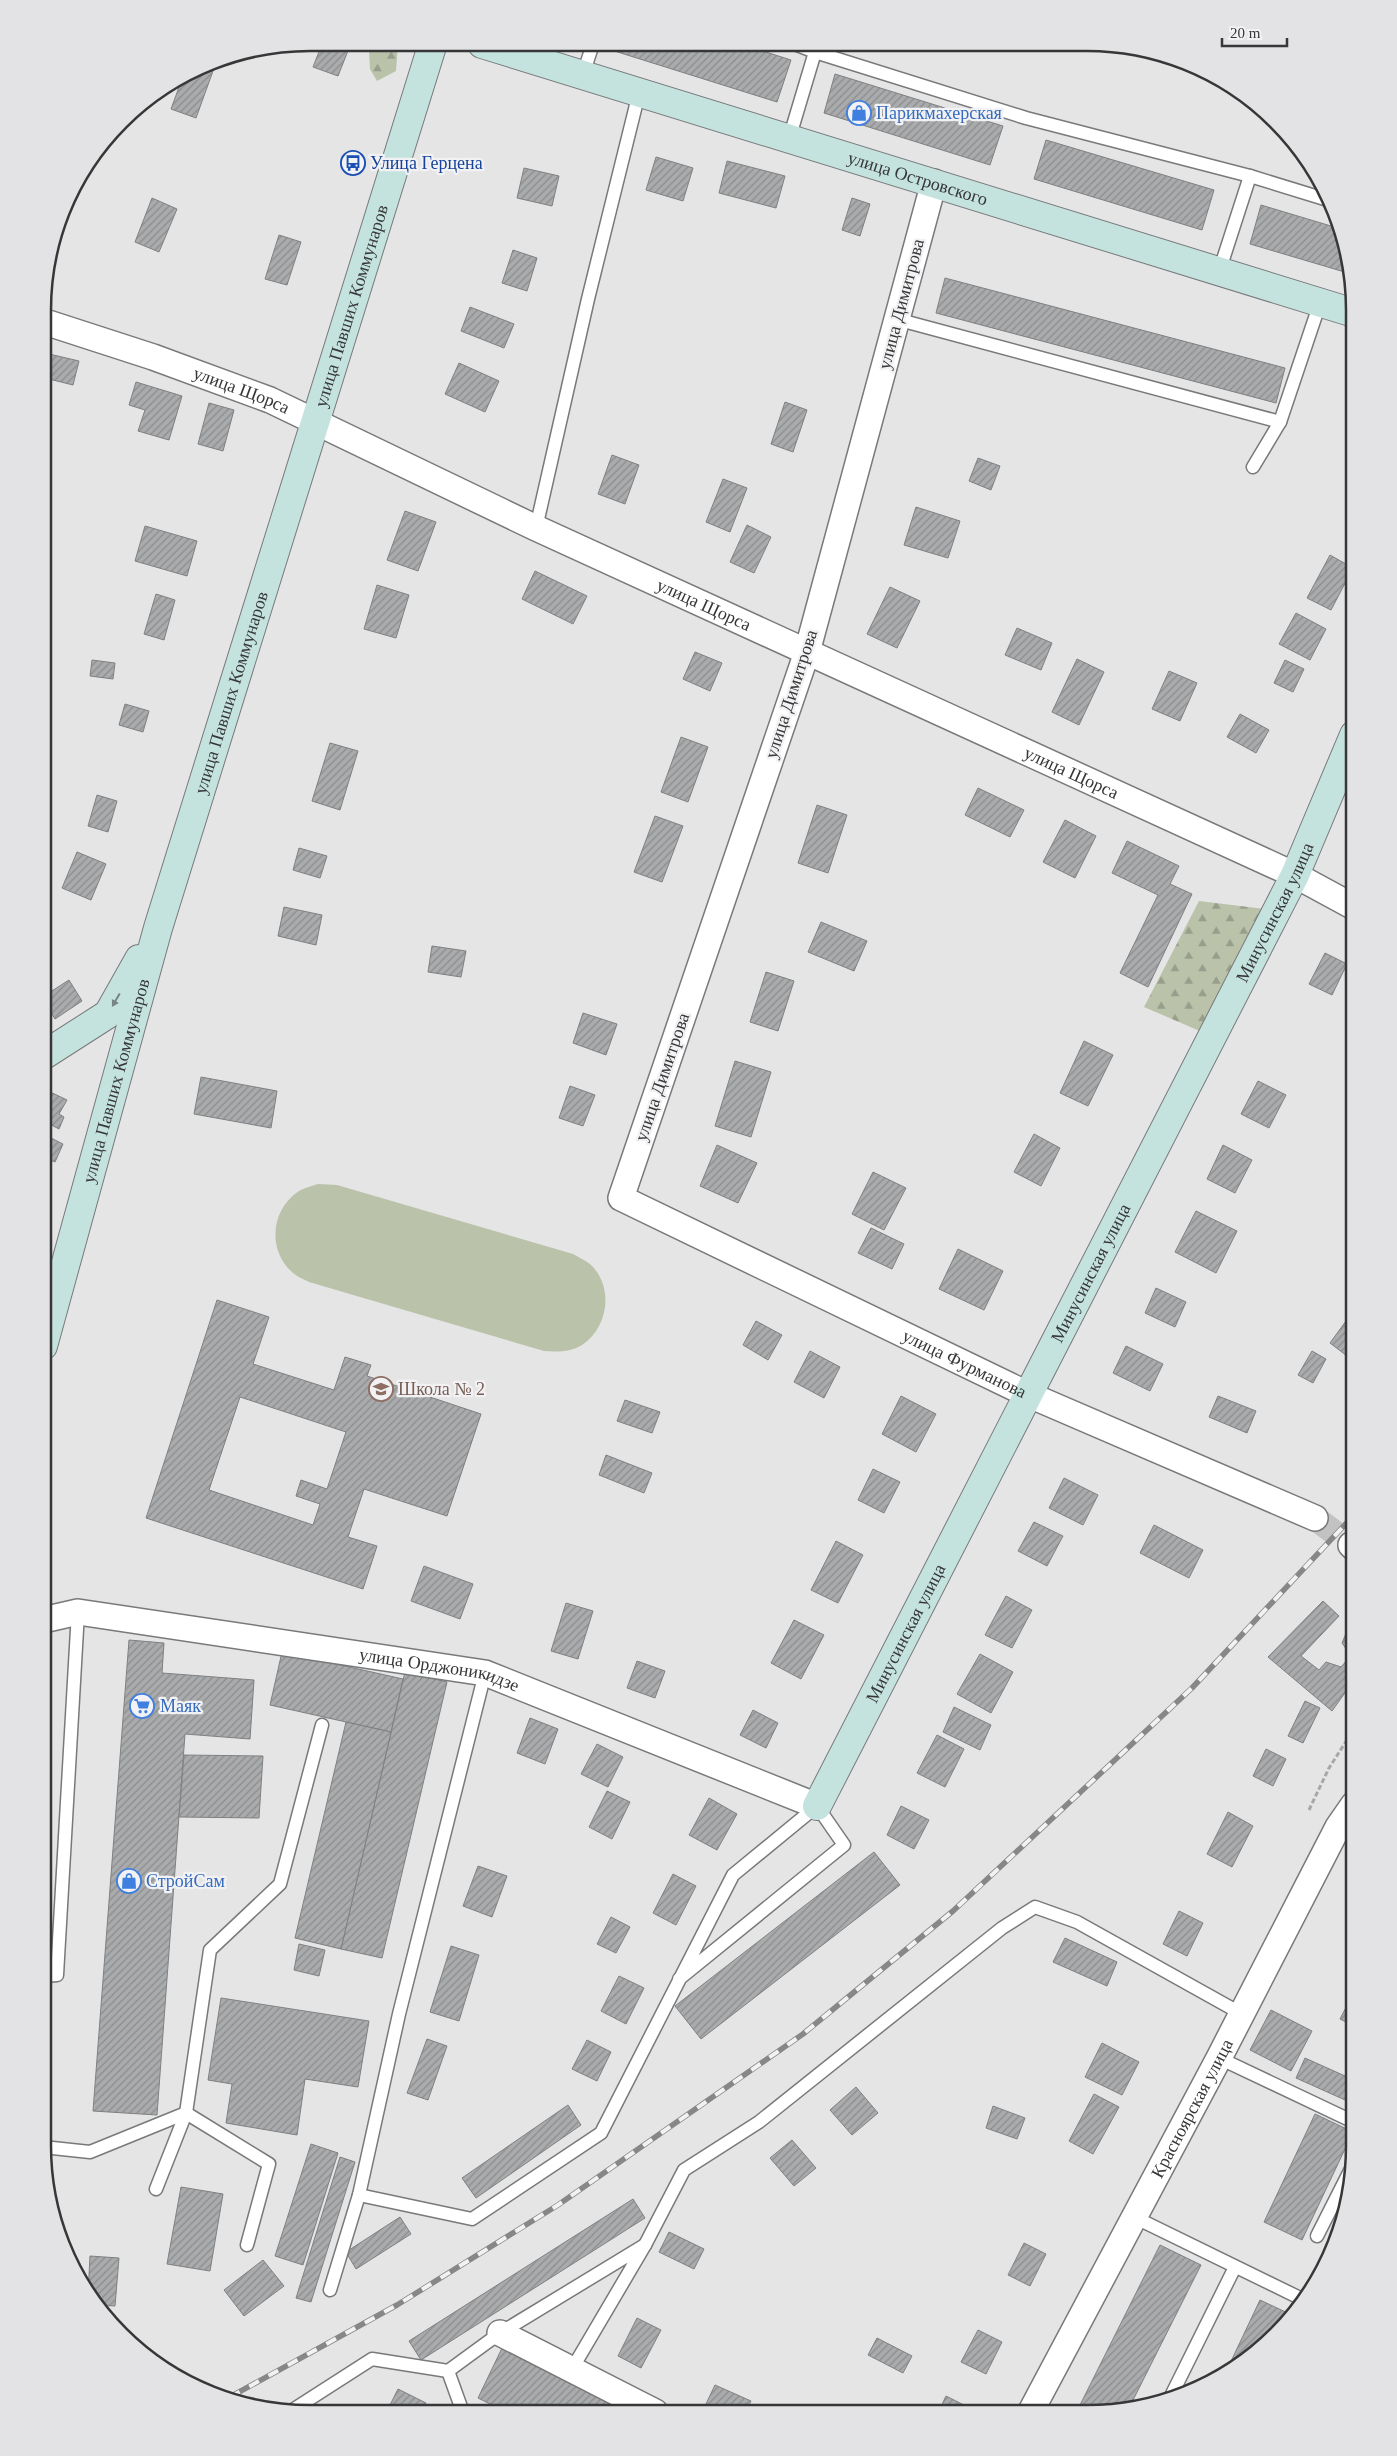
<svg xmlns="http://www.w3.org/2000/svg" width="1397" height="2456" font-family="'Times New Roman',serif">
<defs>
<pattern id="forest-firs" width="22" height="20" patternUnits="userSpaceOnUse" patternTransform="scale(1.25)"><rect width="22" height="20" fill="#bac2aa"/><path d="M5 1l3.5 6h-7zM16 11l3.5 6h-7z" fill="#989e8b"/></pattern>
<pattern id="building-hatch" width="6" height="6" patternUnits="userSpaceOnUse" patternTransform="scale(1.25)"><rect width="6" height="6" fill="#aaabac"/><path d="M-1 1l2-2M0 6l6-6M5 7l2-2" fill="none" stroke="#8b8c8d"/></pattern>
</defs>
<rect width="100%" height="100%" fill="#e5e5e6"/>
<g fill="url(#forest-firs)">
<path d="M376 43H398L396 71 377 81 370 69 369 51Z"/>
<path d="M1199 901 1265 909 1202 1032 1144 1007Z"/>
</g>
<path fill="#bac2aa" d="M318 1184 337 1185 573 1254C578 1257 585 1260 590 1264 614 1286 609 1327 582 1345 571 1352 557 1352 544 1351L309 1282C303 1279 296 1276 292 1272 267 1250 271 1209 299 1191 304 1188 312 1186 318 1184Z"/>
<g fill="url(#building-hatch)" stroke="#7f8081" fill-rule="evenodd">
<path d="M318 43H351L338 76 313 67 322 44Z"/>
<path d="M610 44 744 45 791 60 777 102 608 49Z"/>
<path d="M202 67 213 71 196 118 171 109 182 79Z"/>
<path d="M835 74 1003 126 990 165 824 113Z"/>
<path d="M1046 140 1214 190 1202 230 1034 179Z"/>
<path d="M656 157 693 168 683 201 646 190Z"/>
<path d="M727 161 785 176 776 208 719 193Z"/>
<path d="M524 168 559 176 552 206 517 198Z"/>
<path d="M152 198 177 209 159 252 135 242Z"/>
<path d="M852 198 870 204 860 236 842 230Z"/>
<path d="M1261 205 1341 229 1348 273 1250 244Z"/>
<path d="M279 235 301 242 287 285 265 279Z"/>
<path d="M513 250 537 258 527 291 502 283Z"/>
<path d="M945 278 1285 368 1276 403 936 313Z"/>
<path d="M470 307 514 324 504 348 461 331Z"/>
<path d="M45 353 79 361 73 385 45 378Z"/>
<path d="M459 363 499 381 485 412 445 394Z"/>
<path d="M136 382 182 396 169 440 138 431 145 410 129 405Z"/>
<path d="M785 402 807 410 793 452 771 444Z"/>
<path d="M209 403 234 410 223 451 198 444Z"/>
<path d="M612 455 639 465 625 504 598 494Z"/>
<path d="M978 458 1000 466 991 490 969 481Z"/>
<path d="M723 479 747 488 730 532 706 522Z"/>
<path d="M916 507 960 521 948 558 904 545Z"/>
<path d="M405 511 436 522 418 571 387 560Z"/>
<path d="M747 525 771 537 754 573 730 562Z"/>
<path d="M145 526 197 541 187 576 135 561Z"/>
<path d="M1330 555 1353 568 1331 610 1307 598Z"/>
<path d="M535 571 587 596 573 624 522 599Z"/>
<path d="M377 585 409 595 396 638 364 629Z"/>
<path d="M890 587 920 601 897 648 867 634Z"/>
<path d="M156 594 175 600 164 640 144 634Z"/>
<path d="M1296 613 1326 629 1310 660 1279 644Z"/>
<path d="M1017 628 1052 643 1041 670 1005 655Z"/>
<path d="M695 652 722 663 710 691 683 679Z"/>
<path d="M1077 659 1104 672 1079 725 1052 712Z"/>
<path d="M92 660 115 663 113 679 90 676Z"/>
<path d="M1285 660 1304 669 1293 692 1274 683Z"/>
<path d="M1169 671 1197 683 1180 721 1152 709Z"/>
<path d="M125 704 149 711 143 732 119 725Z"/>
<path d="M1240 714 1269 730 1256 753 1227 737Z"/>
<path d="M681 737 708 747 688 802 661 792Z"/>
<path d="M330 743 358 751 340 810 312 801Z"/>
<path d="M978 788 1024 810 1010 837 965 815Z"/>
<path d="M97 795 117 801 108 832 88 826Z"/>
<path d="M817 805 847 815 828 873 798 863Z"/>
<path d="M655 816 683 826 662 882 634 872Z"/>
<path d="M1065 820 1096 836 1075 878 1043 862Z"/>
<path d="M1127 841 1179 866 1170 884 1192 894 1148 987 1120 973 1158 895 1112 873Z"/>
<path d="M299 848 327 856 320 878 293 870Z"/>
<path d="M77 852 106 864 91 900 62 888Z"/>
<path d="M284 907 322 915 316 945 278 936Z"/>
<path d="M821 922 867 941 854 971 808 952Z"/>
<path d="M432 946 466 951 461 977 428 972Z"/>
<path d="M1325 953 1347 964 1332 995 1309 984Z"/>
<path d="M766 972 794 981 778 1031 750 1022Z"/>
<path d="M69 980 82 1001 55 1019 44 1001V996Z"/>
<path d="M583 1013 617 1024 606 1055 573 1043Z"/>
<path d="M1084 1041 1113 1055 1088 1106 1060 1093Z"/>
<path d="M735 1061 771 1072 751 1137 715 1126Z"/>
<path d="M201 1077 277 1091 271 1128 194 1114Z"/>
<path d="M1258 1081 1286 1095 1269 1128 1241 1114Z"/>
<path d="M570 1086 595 1095 583 1126 559 1118Z"/>
<path d="M44 1089 67 1100 59 1114 64 1117 59 1129 44 1121Z"/>
<path d="M1034 1134 1060 1148 1041 1186 1014 1172Z"/>
<path d="M51 1138 63 1144 55 1162 44 1157V1142L48 1144Z"/>
<path d="M717 1145 757 1163 738 1203 700 1186Z"/>
<path d="M1223 1145 1252 1160 1235 1193 1207 1179Z"/>
<path d="M873 1172 906 1188 884 1230 852 1214Z"/>
<path d="M1196 1211 1237 1231 1216 1273 1175 1252Z"/>
<path d="M871 1228 904 1244 892 1269 858 1253Z"/>
<path d="M958 1249 1003 1271 984 1310 939 1289Z"/>
<path d="M1156 1288 1186 1302 1175 1327 1145 1313Z"/>
<path d="M217 1300 269 1317 253 1364 334 1390 345 1357 371 1365 367 1376 481 1414 447 1516 364 1489 348 1537 377 1546 363 1589 146 1518ZM240 1397 346 1432 327 1489 301 1480 296 1496 320 1504 313 1525 209 1490Z"/>
<path d="M1354 1310V1355L1351 1359 1330 1343Z"/>
<path d="M756 1321 782 1335 768 1360 743 1345Z"/>
<path d="M1126 1346 1163 1364 1150 1391 1113 1373Z"/>
<path d="M810 1351 840 1367 824 1398 794 1382Z"/>
<path d="M1312 1351 1326 1359 1313 1383 1298 1375Z"/>
<path d="M901 1396 936 1414 916 1452 882 1434Z"/>
<path d="M1218 1396 1256 1411 1247 1433 1209 1417Z"/>
<path d="M625 1400 660 1412 652 1433 617 1421Z"/>
<path d="M606 1455 652 1473 644 1493 599 1475Z"/>
<path d="M873 1469 900 1482 884 1513 858 1500Z"/>
<path d="M1064 1478 1098 1495 1083 1525 1049 1508Z"/>
<path d="M1034 1522 1063 1536 1047 1566 1018 1551Z"/>
<path d="M1154 1525 1203 1550 1189 1578 1140 1553Z"/>
<path d="M836 1541 863 1555 838 1603 811 1590Z"/>
<path d="M424 1566 473 1584 460 1619 411 1601Z"/>
<path d="M1006 1596 1032 1610 1012 1648 985 1635Z"/>
<path d="M1323 1601 1339 1616 1301 1656 1319 1670 1326 1662 1341 1667 1349 1658 1354 1661V1680L1332 1711 1268 1657Z"/>
<path d="M566 1603 593 1611 578 1659 551 1651Z"/>
<path d="M794 1620 824 1635 801 1679 771 1663Z"/>
<path d="M1354 1630V1653H1349L1342 1643 1347 1631Z"/>
<path d="M129 1640 164 1643 162 1673 254 1680 250 1739 185 1734 157 2115 93 2111Z"/>
<path d="M282 1652 403 1679 391 1732 270 1705Z"/>
<path d="M980 1654 1013 1672 991 1713 957 1694Z"/>
<path d="M637 1661 665 1671 655 1698 627 1688Z"/>
<path d="M405 1672 447 1682 382 1958 341 1949Z"/>
<path d="M1305 1701 1320 1708 1303 1743 1288 1736Z"/>
<path d="M954 1707 991 1725 980 1750 943 1732Z"/>
<path d="M753 1710 778 1723 766 1748 740 1735Z"/>
<path d="M530 1718 558 1729 545 1764 517 1753Z"/>
<path d="M346 1722 391 1732 341 1949 295 1938Z"/>
<path d="M937 1735 964 1749 945 1787 917 1773Z"/>
<path d="M597 1744 623 1757 608 1787 581 1774Z"/>
<path d="M1266 1749 1286 1759 1273 1786 1253 1776Z"/>
<path d="M184 1755 263 1756 259 1818 179 1817Z"/>
<path d="M607 1791 630 1802 612 1839 589 1827Z"/>
<path d="M709 1798 737 1814 717 1850 689 1835Z"/>
<path d="M901 1806 929 1820 914 1849 887 1835Z"/>
<path d="M1228 1812 1253 1826 1232 1867 1207 1854Z"/>
<path d="M874 1852 900 1885 701 2039 675 2006Z"/>
<path d="M478 1866 507 1876 492 1917 463 1906Z"/>
<path d="M673 1874 696 1886 676 1925 653 1913Z"/>
<path d="M1179 1911 1203 1923 1187 1956 1163 1944Z"/>
<path d="M611 1917 630 1927 616 1953 597 1944Z"/>
<path d="M1065 1938 1117 1962 1107 1986 1053 1962Z"/>
<path d="M299 1944 325 1950 319 1976 294 1970Z"/>
<path d="M451 1946 479 1955 459 2021 430 2012Z"/>
<path d="M619 1976 644 1988 626 2024 601 2011Z"/>
<path d="M1354 1992V2026L1340 2019Z"/>
<path d="M221 1998 369 2021 358 2087 305 2079 297 2135 226 2123 232 2084 208 2080Z"/>
<path d="M1271 2010 1312 2031 1291 2071 1250 2050Z"/>
<path d="M427 2039 447 2046 428 2100 407 2093Z"/>
<path d="M587 2040 611 2052 597 2081 572 2069Z"/>
<path d="M1102 2043 1139 2062 1122 2095 1085 2077Z"/>
<path d="M1305 2058 1354 2080V2104L1296 2078Z"/>
<path d="M856 2087 878 2113 852 2135 830 2110Z"/>
<path d="M1094 2094 1119 2107 1093 2154 1069 2141Z"/>
<path d="M568 2105 581 2125 476 2198 462 2178Z"/>
<path d="M993 2106 1025 2118 1017 2139 986 2128Z"/>
<path d="M1315 2114 1353 2132 1302 2240 1264 2222Z"/>
<path d="M792 2140 816 2168 794 2186 770 2158Z"/>
<path d="M311 2144 338 2153 303 2265 275 2256Z"/>
<path d="M340 2157 355 2162 311 2302 296 2298Z"/>
<path d="M181 2187 223 2194 210 2271 167 2264Z"/>
<path d="M633 2199 645 2218 421 2360 409 2341Z"/>
<path d="M400 2217 411 2234 356 2269 346 2252Z"/>
<path d="M669 2232 704 2249 694 2269 659 2252Z"/>
<path d="M1024 2243 1046 2254 1030 2286 1008 2275Z"/>
<path d="M1160 2245 1201 2265 1130 2406 1076 2413Z"/>
<path d="M90 2256 119 2258 115 2306 97 2305 88 2295Z"/>
<path d="M263 2260 284 2286 244 2316 224 2290Z"/>
<path d="M1260 2300 1292 2315 1236 2368 1225 2374Z"/>
<path d="M637 2318 661 2330 641 2368 618 2356Z"/>
<path d="M978 2330 1002 2342 986 2374 961 2362Z"/>
<path d="M877 2338 912 2356 903 2373 868 2355Z"/>
<path d="M503 2346 641 2412H506L478 2398Z"/>
<path d="M715 2385 751 2401 745 2413 720 2412 705 2406Z"/>
<path d="M398 2389 426 2403 421 2412 387 2411Z"/>
<path d="M946 2396 972 2409 969 2413H938Z"/>
</g>
<g fill="none" stroke-linecap="round" stroke-linejoin="round">
<path stroke="#c2c2c3" stroke-width="25" stroke-dasharray="25 12" stroke-linecap="butt" d="M1315 1518 1351 1545"/>
<defs>
<g id="lane">
<path d="M815 52 1026 118 1250 176 1328 200"/>
<path d="M583 74 593 44"/>
<path d="M789 139 815 52 797 45"/>
<path d="M1219 272 1250 176"/>
<path d="M896 319 1280 422 1320 303"/>
<path d="M1253 467 1280 422"/>
<path d="M536 528 588 299 639 93"/>
<path d="M43 1976 57 1975 78 1612"/>
<path d="M1219 2058 1354 2122"/>
<path d="M43 2147 90 2152 186 2113 269 2164 247 2245"/>
<path d="M156 2189 186 2113 210 1950 280 1884 322 1725"/>
<path d="M359 2195 399 2014 485 1673"/>
<path d="M1134 2217 1304 2300"/>
<path d="M1317 2236 1354 2163"/>
<path d="M645 2245 684 2170 759 2122 1002 1928 1035 1907 1077 1922 1242 2014"/>
<path d="M330 2290 359 2195 472 2219 601 2133 733 1875 817 1806 844 1845 679 1979"/>
<path d="M1169 2400 1235 2267"/>
<path d="M291 2411 372 2359 448 2371"/>
<path d="M459 2412 461 2407 448 2371 500 2333 645 2245 572 2369"/>
</g>
<g id="street">
<path id="s1" d="M934 182 807 652 621 1198 1027 1394 1315 1518"/>
<path id="s2" d="M45 322 153 357 270 400 536 528 1295 875 1354 907"/>
<path d="M1351 1545 1354 1548"/>
<path id="s3" d="M43 1620 78 1612 485 1673 817 1806"/>
<path d="M500 2333 655 2412"/>
<path id="s4" d="M1030 2413 1219 2058 1338 1827 1354 1804"/>
</g>
<g id="secondary">
<path id="s5" d="M482 44 1354 313"/>
<path d="M44 1055 108 1014 139 959"/>
<path id="s6" d="M43 1346 158 928 433 43"/>
<path id="s7" d="M817 1806 1295 875 1354 735"/>
</g>
</defs>
<use href="#lane" stroke="#78797a" stroke-width="15"/>
<use href="#street" stroke="#78797a" stroke-width="28"/>
<use href="#secondary" stroke="#78797a" stroke-width="30"/>
<path stroke="#a8a8a9" stroke-width="3" stroke-dasharray="5 2.5" stroke-linecap="butt" d="M1309 1810 1329 1768 1354 1729"/>
<use href="#lane" stroke="#fff" stroke-width="12"/>
<use href="#street" stroke="#fff" stroke-width="25"/>
<use href="#secondary" stroke="#c4e3df" stroke-width="28"/>
<defs>
<path id="rail" d="M230 2397 397 2305 558 2205 803 2034 953 1911 1192 1688 1354 1515"/>
</defs>
<use href="#rail" stroke="#878788" stroke-width="5.5"/>
<use href="#rail" stroke="#f2f2f4" stroke-width="4" stroke-dasharray="11" stroke-linecap="butt"/>
</g>
<defs><path id="oneway-solid" d="M-6-.8H1V-3.2L6.5 0L1 3.2V.8H-6Z" transform="scale(1.25)"/></defs>
<use fill="#768483" href="#oneway-solid" transform="translate(116 1000) rotate(120)"/>
<defs>
<symbol id="shop-ring" viewBox="-11 -11 22 22"><circle r="9.5" fill="#f2f2f4" stroke="#3f7fe0" stroke-width="1.5"/><path d="M-5-2.5h2.3a2.7 3.5 0 0 1 5.4 0H5L5.5 6h-11ZM-1.5-2.5h3a1.5 2.3 0 0 0-3 0Z" fill="#3f7fe0"/></symbol>
<symbol id="bus-ring" viewBox="-11 -11 22 22"><circle r="9.5" fill="#f2f2f4" stroke="#1a4fb4" stroke-width="1.5"/><path d="M-5-6H5V4H4V6H2V4H-2V6H-4V4H-5ZM-3.5-4V0h7V-4ZM-3.5 1.2v1.5H-2V1.2ZM2 1.2v1.5H3.5V1.2Z" fill="#1a4fb4"/></symbol>
<symbol id="school-ring" viewBox="-11 -11 22 22"><circle r="9.5" fill="#f2f2f4" stroke="#8d6e63" stroke-width="1.5"/><path d="M0-5L7-2L0 1L-7-2ZM-4 1L0 2.5L4 1V4Q0 6-4 4Z" fill="#8d6e63"/></symbol>
<symbol id="supermarket-ring" viewBox="-11 -11 22 22"><circle r="9.5" fill="#f2f2f4" stroke="#3f7fe0" stroke-width="1.5"/><path d="M-6-5.5h2.5l.6 2H6L4.5 2H-2.5L-4.4-4H-6ZM-1.5 3.2a1.3 1.3 0 1 0 .1 0ZM3 3.2a1.3 1.3 0 1 0 .1 0Z" fill="#3f7fe0"/></symbol>
</defs>
<g fill-rule="evenodd">
<use href="#shop-ring" x="845" y="99" width="28" height="28"/>
<use href="#bus-ring" x="339" y="149" width="28" height="28"/>
<use href="#school-ring" x="367" y="1375" width="28" height="28"/>
<use href="#supermarket-ring" x="128" y="1692" width="28" height="28"/>
<use href="#shop-ring" x="115" y="1867" width="28" height="28"/>
</g>
<g text-anchor="middle" dominant-baseline="central" stroke-width="4.5" stroke-linejoin="round" paint-order="stroke">
<g font-size="18" fill="#366cbe" stroke="#f2f2f4" text-anchor="start">
<text x="876" y="113">Парикмахерская</text>
<text x="160" y="1706">Маяк</text>
<text x="146" y="1881">СтройСам</text>
</g>
<g font-size="18" fill="#164399" stroke="#f2f2f4" text-anchor="start">
<text x="370" y="163">Улица Герцена</text>
</g>
<g font-size="18" fill="#373738" stroke="#f2f2f4">
<text stroke="none"><textPath href="#s5" startOffset="456">улица Островского</textPath></text>
<text transform="translate(901 304) rotate(-75)">улица Димитрова</text>
<text stroke="none"><textPath href="#s6" startOffset="1085">улица Павших Коммунаров</textPath></text>
<text stroke="none"><textPath href="#s2" startOffset="208">улица Щорса</textPath></text>
<text stroke="none"><textPath href="#s2" startOffset="718">улица Щорса</textPath></text>
<text stroke="none"><textPath href="#s6" startOffset="680">улица Павших Коммунаров</textPath></text>
<text transform="translate(791 694) rotate(-72)">улица Димитрова</text>
<text stroke="none"><textPath href="#s2" startOffset="1122">улица Щорса</textPath></text>
<text stroke="none"><textPath href="#s7" startOffset="1004">Минусинская улица</textPath></text>
<text transform="translate(662 1077) rotate(-71)">улица Димитрова</text>
<text stroke="none"><textPath href="#s6" startOffset="275">улица Павших Коммунаров</textPath></text>
<text stroke="none"><textPath href="#s7" startOffset="599">Минусинская улица</textPath></text>
<text stroke="none"><textPath href="#s1" startOffset="1445">улица Фурманова</textPath></text>
<text stroke="none"><textPath href="#s7" startOffset="194">Минусинская улица</textPath></text>
<text stroke="none"><textPath href="#s3" startOffset="402">улица Орджоникидзе</textPath></text>
<text stroke="none"><textPath href="#s4" startOffset="345">Красноярская улица</textPath></text>
</g>
<g font-size="18" fill="#785e54" stroke="#f2f2f4" text-anchor="start">
<text x="398" y="1389">Школа № 2</text>
</g>
</g>
<path d="M0 0H1397V2456H0ZM310 51H1087A259 259 0 0 1 1346 310V2146A259 259 0 0 1 1087 2405H310A259 259 0 0 1 51 2146V310A259 259 0 0 1 310 51Z" fill="#e3e3e5" fill-rule="evenodd"/>
<path fill="none" stroke="#373738" stroke-width="2.5" d="M310 51H1087A259 259 0 0 1 1346 310V2146A259 259 0 0 1 1087 2405H310A259 259 0 0 1 51 2146V310A259 259 0 0 1 310 51Z"/>
<path d="M1222 38v8h65v-8" fill="none" stroke="#373738" stroke-width="2.5"/>
<text x="1230" y="38" font-size="15" fill="#373738" stroke="#f2f2f4" stroke-width="4" paint-order="stroke">20 m</text>
</svg>
